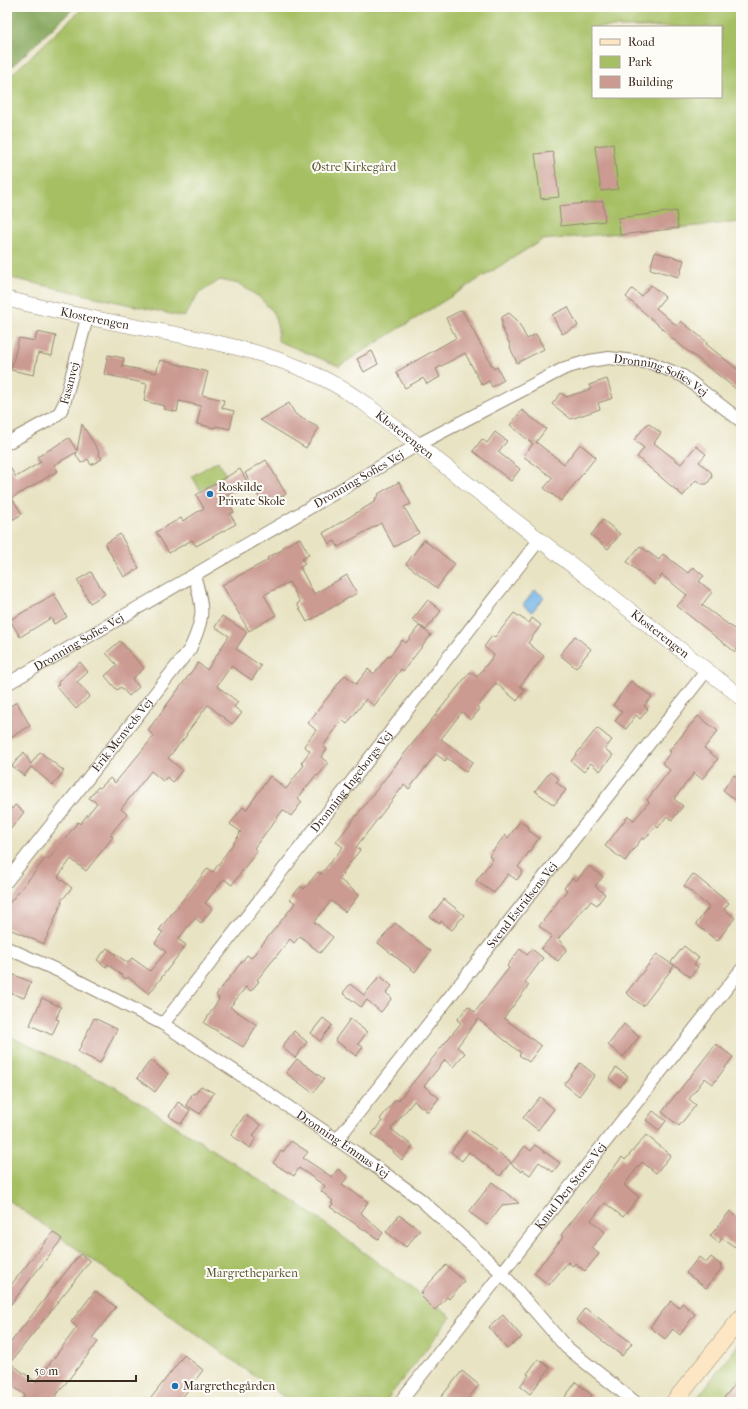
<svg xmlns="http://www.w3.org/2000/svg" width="748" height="1409" font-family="'IM FELL French Canon',serif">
<rect width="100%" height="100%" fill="#fdfcf7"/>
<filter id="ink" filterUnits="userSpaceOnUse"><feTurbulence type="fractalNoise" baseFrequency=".025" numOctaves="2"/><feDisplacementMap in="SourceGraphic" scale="8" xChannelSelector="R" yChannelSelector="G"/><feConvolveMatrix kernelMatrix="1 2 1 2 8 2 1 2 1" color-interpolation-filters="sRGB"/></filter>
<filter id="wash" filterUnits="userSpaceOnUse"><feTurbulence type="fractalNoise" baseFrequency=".012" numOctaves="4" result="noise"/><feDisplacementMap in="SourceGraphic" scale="16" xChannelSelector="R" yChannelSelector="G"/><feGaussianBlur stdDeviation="0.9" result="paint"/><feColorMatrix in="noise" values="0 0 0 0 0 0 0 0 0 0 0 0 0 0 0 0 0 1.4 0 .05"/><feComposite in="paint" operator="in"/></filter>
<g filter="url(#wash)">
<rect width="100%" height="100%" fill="#e8e3c3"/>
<g fill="#a6bf64" stroke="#707441" fill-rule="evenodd">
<path d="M84 7H741V222L542 240 339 366 278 341V329L273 312 259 297 239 284 220 280 198 294 184 317 7 277V79ZM593 27H721V97H593Z"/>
<path d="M218 461 226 475 200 490 192 476Z"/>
<path d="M7 1035 115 1087 301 1206 451 1317 385 1402H291L7 1199Z"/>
<path d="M741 1341V1402H694Z"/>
</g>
<path fill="#84a65a" stroke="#60683c" d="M7 7H75L7 71Z"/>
<path fill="#73b5e8" stroke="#577083" d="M535 590 544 597 532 612 523 605Z"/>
<g id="blocks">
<g fill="#cb9a91">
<path d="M613 144 618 189 601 191 595 146Z"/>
<path d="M553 152 559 197 541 199 535 154Z"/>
<path d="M603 201 605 221 561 226 559 206Z"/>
<path d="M676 211 678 228 620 235 618 218Z"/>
<path d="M655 252 684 260 679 277 650 269Z"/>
<path d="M651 285 665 297 656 308 677 326 681 321 707 342 706 344 741 372V393L669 336 670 335 626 297 632 289 641 296Z"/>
<path d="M568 307 578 326 562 334 552 315Z"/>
<path d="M462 310 494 369 497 367 504 380 492 387 489 381 482 385 465 353 436 369 440 377 427 384 423 378 405 388 396 372 456 338 446 318Z"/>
<path d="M509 313 517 320 527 339 536 334 544 349 517 363 510 347H511L502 328V317Z"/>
<path d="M37 332 56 336 52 356 38 353 34 375 11 370 19 338 35 341Z"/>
<path d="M372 351 378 364 364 372 357 359Z"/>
<path d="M108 355 124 358 122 366 156 373 160 360 208 372 202 395 224 400 222 408 234 411 230 429 216 426 215 428 197 424 201 406 179 401 177 412 164 409 165 406 144 401 147 384 104 374Z"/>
<path d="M607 379 613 398 598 403 600 409 571 419 552 404 561 393 566 397 591 389 589 385Z"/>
<path d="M289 403 295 414 319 428 306 448 260 420Z"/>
<path d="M522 410 546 429 536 442 564 464 580 444 596 457 561 501 544 488 553 478 523 456 533 444 510 425Z"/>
<path d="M648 423 661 433 654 443 681 464 696 446 706 454 699 462 711 472 712 477 707 484H702L696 480 683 496 637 457 644 448 634 440Z"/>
<path d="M82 424 99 452 98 453 102 459 91 465 88 459 81 463 76 455 77 452 54 465 58 471 12 498 22 514 7 523V463L16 477 41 462 37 457 69 438 77 451Z"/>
<path d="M495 432 507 441 498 452 520 469 511 481 473 451 482 439 487 443Z"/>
<path d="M266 460 286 494 264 506 245 473Z"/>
<path d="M240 469 248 483 225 497 234 512 230 514 236 524 196 546 192 540 169 553 156 532 181 518 183 521 204 508 196 495Z"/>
<path d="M399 482 411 504 404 507 419 533 394 547 381 523 338 547 335 541 329 544 323 533 376 501 375 498 379 496 378 494Z"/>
<path d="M603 520 620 534 608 549 591 535Z"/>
<path d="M120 534 139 568 124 577 105 544Z"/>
<path d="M300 538 309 555 302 559 305 564 300 567 314 594 347 575 357 593 307 622 297 604 300 602 289 582 264 595 276 615 249 631 222 585 268 560 267 558 284 549 283 547Z"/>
<path d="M424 540 455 564 437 588 406 564Z"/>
<path d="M640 546 659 560 663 554 688 573 693 567 704 576 699 581 712 592 702 605 741 634V644L735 652 677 606 687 595 662 575 655 585 627 562Z"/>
<path d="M91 572 105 594 90 603 77 580Z"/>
<path d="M54 594 67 617 54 624 51 618 20 637 10 620Z"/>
<path d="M428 600 441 611 426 630 412 620Z"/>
<path d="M514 613 529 623 532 618 541 625 528 643 544 656 520 686 525 690 517 701 496 683 477 707 480 709 471 720 462 712 441 739 473 762 466 772 447 758 445 761 436 754 409 789 404 785 356 847 360 850 342 873 343 874 339 879 359 895 345 912 331 901 314 922 333 937 320 953 300 936 294 943 290 939 257 980 259 981 251 991 246 987 230 1007 257 1025 243 1047 204 1023 219 999 216 995 247 955 251 958 285 916 295 903 290 899 301 886 304 889 318 872 321 874 343 847 336 842 405 753 470 672 477 677 494 655 484 647 492 636 495 637Z"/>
<path d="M222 616 247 632 236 649 261 666 252 680 231 666 217 686 238 702 234 707 242 713 232 724 208 705 186 734 187 735 168 758 182 770 173 782 167 777 163 781 151 771 121 809 127 814 110 835 113 837 86 871 71 859 58 877 72 888 61 901 62 902 44 944 7 928V906L46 858 48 860 78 822 80 824 97 803 89 798 98 787 100 788 110 778 115 783 154 736 148 730 198 663 207 670 229 636 215 627Z"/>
<path d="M419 626 431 635 403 671 401 669 374 706 366 699 347 724 342 720 323 746 327 749 321 757 328 763 318 776 316 775 298 798 302 802 291 816 283 810 254 848 257 851 232 885 224 879 205 903 212 909 201 923 195 918 178 939 186 945 149 994 128 977 126 979 108 964 106 967 97 960 107 948 128 963 132 958 150 971 166 952 155 943 163 932 159 930 208 868 213 872 240 834 239 833 241 832 230 824 243 807 246 810 270 776 286 789 304 765 301 763 310 751 304 746 316 730 308 723 334 689 345 675 356 684 368 669 374 674 388 656 389 657 402 640 406 643Z"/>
<path d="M575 636 591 649 576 668 560 655Z"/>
<path d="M120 641 144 668 132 679 139 687 129 696 121 687 117 690 105 676 117 665 106 653Z"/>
<path d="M80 662 88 672 77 682 90 696 76 709 56 686 59 684 58 682Z"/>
<path d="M631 681 652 697 644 706 648 709 640 719 636 715 626 729 615 721 622 712 613 705Z"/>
<path d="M17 702 30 726 7 739V708Z"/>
<path d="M698 716 718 731 704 748 718 759 702 779 694 773 674 799 683 806 672 820 667 816 658 828 656 826 644 840 642 838 625 861 605 846 628 816 634 820 649 802 647 800 670 770 662 763 671 752 669 751Z"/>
<path d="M597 728 612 740 605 749 613 755 600 771 591 763 584 772 571 761Z"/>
<path d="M24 752 31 764 40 752 64 771 53 785 31 767 24 776 12 766Z"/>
<path d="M550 772 559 779 556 782 566 790 554 805 535 791Z"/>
<path d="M734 775 741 780V804L723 790Z"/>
<path d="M7 805 12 809 15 805 24 812 7 834Z"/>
<path d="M520 821 529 828 528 830 539 838 518 867 523 871 517 880 508 874 494 893 476 881 493 859 489 856 505 835 508 838Z"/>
<path d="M589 866 603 877 595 886 605 894 597 905 591 901 587 906 586 905 558 939 567 949 558 961 541 949 552 936 539 926 567 890 564 888 572 878 576 881Z"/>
<path d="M693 874 729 903 724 909 735 918 717 941 696 924 709 907 684 886Z"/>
<path d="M444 899 464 915 452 930 441 921 440 924 430 917Z"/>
<path d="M395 923 431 951 415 972 378 943Z"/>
<path d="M684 946 699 958 694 964 698 967 690 977 671 962Z"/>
<path d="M520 949 527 955 532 949 543 958 525 982 529 985 504 1018 541 1046 529 1062 519 1055 521 1053 478 1019 457 1047 465 1053 453 1067 445 1060 424 1086 439 1098 428 1112 414 1101 391 1129 413 1146 402 1160 393 1152 394 1151 372 1134 382 1121 380 1119 396 1099 398 1101 461 1023 457 1020 468 1006 475 1012 509 968 507 966Z"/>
<path d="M657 954 674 966 643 1006 626 993Z"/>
<path d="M7 972 31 982 24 998 7 991Z"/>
<path d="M380 976 392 986 386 993 392 998 381 1012 367 1000 361 1007 343 993 350 984 364 995Z"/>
<path d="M42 998 61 1007 56 1019 59 1020 52 1035 30 1025Z"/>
<path d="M94 1018 117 1029 100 1063 78 1052Z"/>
<path d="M323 1018 332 1025 320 1041 311 1033Z"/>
<path d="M350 1019 367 1032 358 1044 363 1047 356 1056 335 1040Z"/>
<path d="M624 1024 639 1037 623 1057 608 1045Z"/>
<path d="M294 1031 307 1042 295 1058 282 1047Z"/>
<path d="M716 1044 733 1057 713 1084 705 1078 689 1099 696 1105 679 1126 662 1112Z"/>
<path d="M297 1059 324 1079 313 1093 286 1073Z"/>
<path d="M151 1060 168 1074 155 1092 137 1078Z"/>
<path d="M580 1063 595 1075 579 1096 564 1084Z"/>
<path d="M616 1068 628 1076 620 1087 609 1078Z"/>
<path d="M201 1086 214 1093 200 1114 186 1105 193 1093 195 1094Z"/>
<path d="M540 1097 554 1109 538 1130 523 1118Z"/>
<path d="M178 1102 190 1110 181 1124 169 1116Z"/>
<path d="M653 1111 666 1121 659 1130 646 1120Z"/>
<path d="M245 1115 261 1125 253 1136 256 1138 250 1148 231 1135Z"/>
<path d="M468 1129 511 1162 500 1176 469 1152 462 1161 451 1152Z"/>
<path d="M646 1135 671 1155 656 1173 642 1162 624 1185 639 1197 623 1217 605 1203 591 1220 605 1232 592 1248 599 1254 585 1271 575 1263 573 1266 568 1262 549 1285 534 1273 563 1237 561 1235 598 1188V1187L609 1173V1174L622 1157 625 1160Z"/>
<path d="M291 1141 308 1152 303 1158 332 1177 338 1169 348 1177 342 1184 368 1202 361 1213 383 1233 378 1239 330 1207 333 1204 331 1203 333 1201 321 1191 325 1186 299 1168 294 1176 273 1163 281 1151 283 1152Z"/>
<path d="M535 1145 560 1163 553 1172 539 1162 530 1175 523 1170 522 1172 511 1164 525 1146 531 1151Z"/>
<path d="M492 1182 519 1203 502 1205 487 1225 469 1212Z"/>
<path d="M730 1211 741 1220V1239L735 1247 722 1238 719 1243 710 1236Z"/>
<path d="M399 1215 420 1230 406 1247 386 1232Z"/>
<path d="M53 1232 62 1239 7 1309V1290Z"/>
<path d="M80 1254 90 1261 10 1363 36 1382 77 1327 71 1322 95 1291 116 1307 92 1338 98 1342 51 1402H20L25 1395 7 1382V1347Z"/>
<path d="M699 1257 706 1263 711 1257 721 1265 720 1266 722 1268 706 1288 686 1273Z"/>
<path d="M446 1265 464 1281 449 1299 447 1297 435 1310 421 1296 423 1294 421 1292Z"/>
<path d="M671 1301 679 1308 682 1303 695 1314 680 1335 673 1329 665 1339 650 1327Z"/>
<path d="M585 1308 632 1343 622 1356 576 1320Z"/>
<path d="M503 1315 522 1337 507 1349 489 1327Z"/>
<path d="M184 1355 203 1370 179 1402H148Z"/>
<path d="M538 1359 550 1368 530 1394 520 1386 529 1375 527 1374Z"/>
<path d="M462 1371 479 1385 465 1402H437Z"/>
<path d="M741 1376V1402H721Z"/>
<path d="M576 1382 592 1395 587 1402H571L565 1397Z"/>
</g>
</g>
</g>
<g filter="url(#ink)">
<use href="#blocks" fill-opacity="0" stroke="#928670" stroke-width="1"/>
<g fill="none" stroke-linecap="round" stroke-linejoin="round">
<defs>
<g id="minor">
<path id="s1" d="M7 443 53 418 60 412 64 404 87 318"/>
<path id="s2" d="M7 684 419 444 565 368 589 361 609 358 651 363 683 376 741 421"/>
<path id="s3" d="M7 881 190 649C205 617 204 609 194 575"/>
<path id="s4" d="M7 948 61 972 163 1024 259 1087 358 1154 420 1199 502 1273 566 1347 635 1402"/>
<path id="s5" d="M163 1024 540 539"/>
<path id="s6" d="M337 1140 707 670"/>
<path id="s7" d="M400 1402 741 970"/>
</g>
<g id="tertiary">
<path id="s8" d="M7 299C48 309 90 318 132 326 214 342 300 354 368 406L741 697"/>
</g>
<path id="secondary" d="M674 1402 741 1318"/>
</defs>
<use href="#minor" stroke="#928670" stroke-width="14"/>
<use href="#tertiary" stroke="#928670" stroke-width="16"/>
<use href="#secondary" stroke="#928670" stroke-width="18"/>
<use href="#minor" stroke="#fff" stroke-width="12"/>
<use href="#tertiary" stroke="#fff" stroke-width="15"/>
<use href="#secondary" stroke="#fce6c4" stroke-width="17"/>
</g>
</g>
<g fill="#1f6fb2" stroke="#fdfcf7" stroke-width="1.5">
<circle cx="210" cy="494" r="4"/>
<circle cx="175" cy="1386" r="4"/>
</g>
<g text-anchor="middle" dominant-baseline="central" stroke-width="4" stroke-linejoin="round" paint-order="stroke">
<g font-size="12" fill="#5b5733" stroke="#fdfcf7">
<text x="354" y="167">Østre Kirkegård</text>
<text x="252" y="1273">Margretheparken</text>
</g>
<g font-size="12" fill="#3b2a1e" stroke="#fdfcf7">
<text stroke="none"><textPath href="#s8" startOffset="90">Klosterengen</textPath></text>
<text stroke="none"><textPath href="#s2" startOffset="742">Dronning Sofies Vej</textPath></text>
<text stroke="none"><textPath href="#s1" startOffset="92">Fasanvej</textPath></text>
<text stroke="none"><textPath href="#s8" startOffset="426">Klosterengen</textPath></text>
<text stroke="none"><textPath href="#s2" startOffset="407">Dronning Sofies Vej</textPath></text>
<text stroke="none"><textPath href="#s8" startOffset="750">Klosterengen</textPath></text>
<text stroke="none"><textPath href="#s2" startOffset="83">Dronning Sofies Vej</textPath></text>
<text stroke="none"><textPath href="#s3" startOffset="186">Erik Menveds Vej</textPath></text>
<text stroke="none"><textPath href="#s5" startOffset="307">Dronning Ingeborgs Vej</textPath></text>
<text stroke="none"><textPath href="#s6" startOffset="299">Svend Estridsens Vej</textPath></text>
<text stroke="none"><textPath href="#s4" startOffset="390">Dronning Emmas Vej</textPath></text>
<text stroke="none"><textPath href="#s7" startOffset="275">Knud Den Stores Vej</textPath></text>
</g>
<g font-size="12" fill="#3b2a1e" stroke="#fdfcf7" text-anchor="start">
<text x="218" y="487">Roskilde<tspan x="218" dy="14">Private Skole</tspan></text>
<text x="183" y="1386">Margrethegården</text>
</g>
</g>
<rect width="748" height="1409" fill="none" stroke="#fdfcf7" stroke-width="24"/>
<rect x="592" y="26" width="130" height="72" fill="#fdfcf7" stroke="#afa8a0"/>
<rect x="600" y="39" width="20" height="6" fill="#fce6c4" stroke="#afa8a0"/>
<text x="628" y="46" font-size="12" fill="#3b2a1e">Road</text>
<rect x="600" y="56" width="20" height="12" fill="#a6bf64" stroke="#afa8a0"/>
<text x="628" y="66" font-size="12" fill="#3b2a1e">Park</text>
<rect x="600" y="76" width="20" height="12" fill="#cb9a91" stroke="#afa8a0"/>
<text x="628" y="86" font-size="12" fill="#3b2a1e">Building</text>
<path d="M28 1375v6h108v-6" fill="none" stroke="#3b2a1e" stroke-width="2"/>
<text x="34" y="1375" font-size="12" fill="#3b2a1e" stroke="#fdfcf7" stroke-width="3" paint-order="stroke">50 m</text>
</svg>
